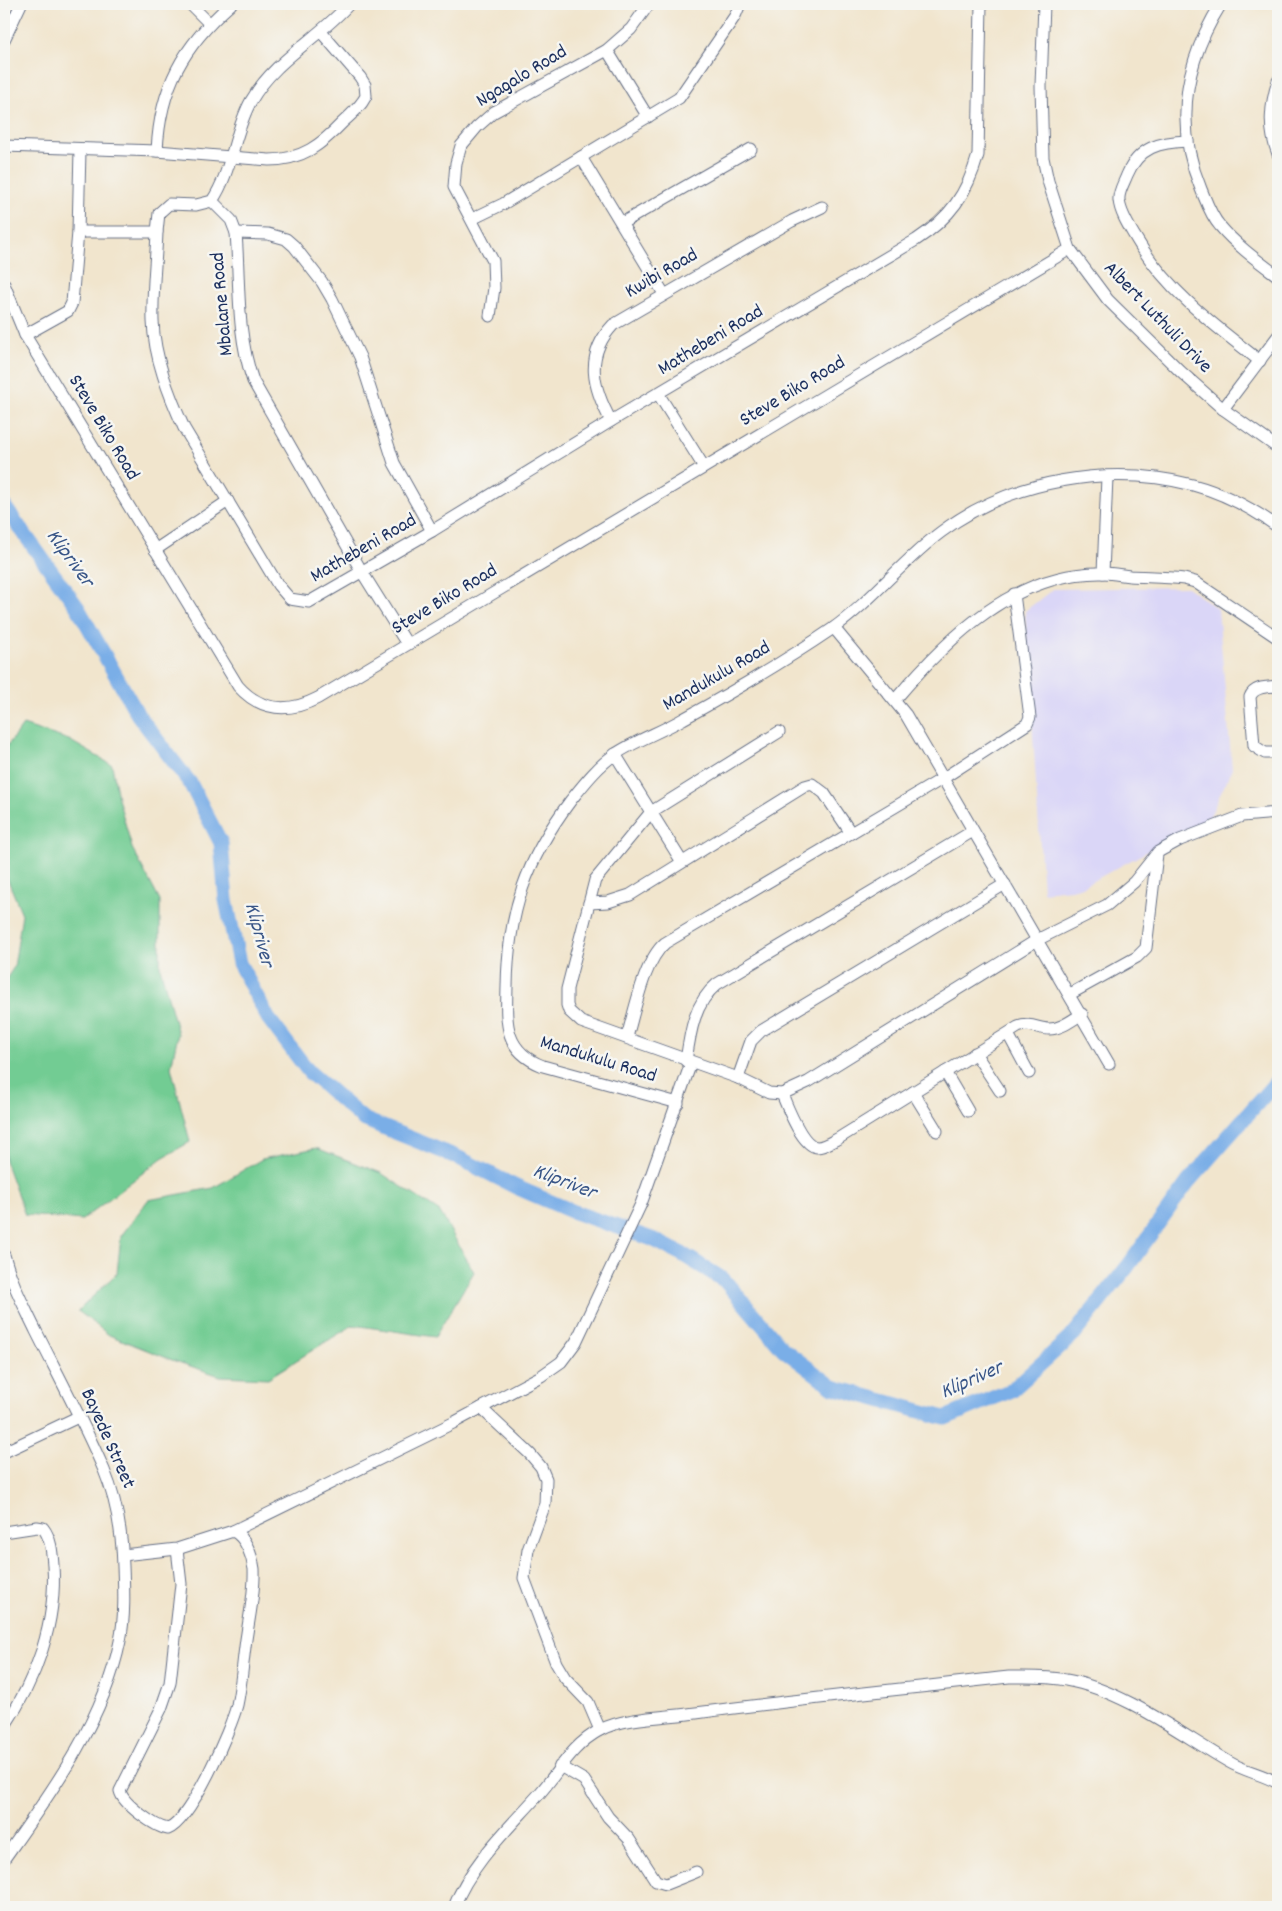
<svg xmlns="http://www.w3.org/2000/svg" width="1282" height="1911" font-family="Dekko,sans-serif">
<rect width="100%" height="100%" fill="#f6f6f2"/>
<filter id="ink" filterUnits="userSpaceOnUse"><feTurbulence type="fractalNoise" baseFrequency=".02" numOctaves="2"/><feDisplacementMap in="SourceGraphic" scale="10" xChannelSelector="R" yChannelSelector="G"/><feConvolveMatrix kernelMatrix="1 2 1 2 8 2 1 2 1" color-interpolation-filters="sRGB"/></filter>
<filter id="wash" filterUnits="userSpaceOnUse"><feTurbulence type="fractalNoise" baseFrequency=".0096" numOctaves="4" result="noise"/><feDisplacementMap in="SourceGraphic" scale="20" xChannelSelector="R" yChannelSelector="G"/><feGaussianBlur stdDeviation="1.12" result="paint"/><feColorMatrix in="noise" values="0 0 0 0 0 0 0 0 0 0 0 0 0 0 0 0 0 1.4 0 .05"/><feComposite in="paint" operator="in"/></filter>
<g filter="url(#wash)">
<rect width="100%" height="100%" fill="#f1e5cd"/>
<path fill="#dad6f7" d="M1187 587 1218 609 1232 769 1209 818 1080 888 1043 892 1025 611 1053 589Z"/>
<g fill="#72cc93" stroke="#467e78">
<path d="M23 725 69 740 112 765 118 798 132 848 160 901V967L178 1034 171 1067 190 1142 162 1158 82 1220 25 1215 5 1161 4 1104 6 1099 4 1084V982L14 967 22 914 4 871V750Z"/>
<path d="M316 1148 381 1173 440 1212 474 1272 435 1337 353 1325 268 1378 220 1376 172 1360 109 1335 78 1311 117 1273 121 1236 148 1200 213 1188 262 1159Z"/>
</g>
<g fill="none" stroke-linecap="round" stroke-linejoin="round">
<path stroke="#7aaee7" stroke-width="15" d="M4 506 78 608 138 715 190 783 221 843 226 900 239 963 268 1018 309 1072 363 1119 459 1158 516 1187 574 1212 652 1239 682 1254 724 1280 783 1349 833 1387 945 1418 1012 1390 1074 1334 1128 1266 1188 1182 1278 1080"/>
</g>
</g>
<g filter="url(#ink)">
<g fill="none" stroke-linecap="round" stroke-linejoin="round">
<defs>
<g id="minor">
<path d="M190 4 209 23"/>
<path d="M1044 4 1041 86 1043 158 1048 181 1070 249 1108 300 1181 372 1223 409 1278 448"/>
<path d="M1221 4C1184 63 1174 124 1201 189 1206 201 1211 216 1220 226 1236 245 1258 261 1278 276"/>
<path d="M4 40 21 4"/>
<path d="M607 50 648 117"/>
<path d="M1278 81C1270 106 1268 129 1278 154"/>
<path d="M1188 141C1159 142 1139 147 1127 175 1124 183 1118 192 1119 200 1120 212 1128 225 1134 235 1164 288 1212 324 1260 361"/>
<path d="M4 146 157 151 269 160C302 160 321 145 343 122 352 114 361 106 366 96L365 85 360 77 321 32"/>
<path d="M157 151C160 87 183 46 231 4"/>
<path d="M581 157 664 294"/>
<path d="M212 201 231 220 236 233C240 283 236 332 253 381L362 572 407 644"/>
<path d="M472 219 503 204 679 98 735 16 740 4"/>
<path d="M622 223 751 149"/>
<path d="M78 232H157L159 213 169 204 196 205 212 201C232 172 234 131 251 101 274 60 319 38 349 4"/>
<path d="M157 232C156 261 152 291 153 321 154 357 169 395 184 428L278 585 290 599 309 602 432 531 611 421 916 240C950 218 967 194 978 155L981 4"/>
<path d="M236 233 268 234 286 239 294 246 322 282 332 299 360 357 394 463 432 531"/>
<path d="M4 284 25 335 238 686C261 712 289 713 318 698L1070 249"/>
<path d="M490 316 494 288 493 261 454 187 456 163 461 146 477 127 494 112 607 50 631 29 649 4"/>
<path d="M25 335 68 311 72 303 78 232 80 150"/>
<path d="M659 395 704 467"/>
<path d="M1223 409 1278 336"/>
<path d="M611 421C593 388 584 356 613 325L792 221 822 207"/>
<path d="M155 550 228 501"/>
<path d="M1103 573 1107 477"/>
<path d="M834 628 906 715 1109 1064"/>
<path d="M1278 686C1268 687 1254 686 1250 697L1254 746 1265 753H1278"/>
<path d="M895 700C948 637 1016 571 1104 573 1112 573 1121 575 1130 576 1148 577 1166 577 1184 579L1195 582 1278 638"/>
<path d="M779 732 651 812 595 880 567 989V1005L569 1011 581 1022 738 1078 769 1093 782 1094 808 1082 1037 940 1107 905 1134 882 1158 852 1180 840 1242 816 1278 813"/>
<path d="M615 754 682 862"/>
<path d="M589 903 608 902 630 895 805 786 812 784 824 793 851 833"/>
<path d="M1070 994 1137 957 1146 948 1157 854"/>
<path d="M1008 1034 1029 1073"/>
<path d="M627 1037C635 1010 644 961 665 943L942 779 1027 724 1030 717 1014 594"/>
<path d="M975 1053 1000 1091"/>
<path d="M686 1061C690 1033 694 1003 717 984L973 831"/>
<path d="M945 1072 968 1111"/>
<path d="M738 1078 751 1041 761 1031 1005 884"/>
<path d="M913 1092 937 1131"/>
<path d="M782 1094C787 1106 802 1146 817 1147 824 1147 833 1141 839 1138L1018 1027C1030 1022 1038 1029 1049 1029 1061 1029 1072 1020 1082 1014"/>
<path d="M678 1103 543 1066C504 1051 506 1023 507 987 508 912 526 860 571 800 584 784 597 767 614 755 634 741 661 732 683 719 734 691 785 661 832 629 872 601 902 561 941 532 1010 480 1110 463 1193 485 1223 493 1253 509 1278 527"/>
<path d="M4 1255C11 1282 24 1306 36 1331 59 1377 84 1423 104 1470 117 1501 122 1533 123 1566 124 1591 125 1617 120 1641 104 1721 50 1794 4 1859"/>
<path d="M481 1408 530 1454 541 1467 546 1479 545 1504 528 1550 524 1578 556 1663 565 1678 588 1702 600 1730"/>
<path d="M4 1452 78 1417"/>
<path d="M233 1531 453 1423 541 1376 561 1362 576 1342 641 1204 691 1063"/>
<path d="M4 1532 37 1527 43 1528C51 1538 52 1552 53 1565 57 1623 36 1680 4 1727"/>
<path d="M123 1555 177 1549 233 1531C246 1537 252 1556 254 1569 255 1590 250 1613 247 1633 243 1657 242 1682 237 1705 231 1729 190 1822 168 1829 155 1827 123 1804 120 1791L161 1709 170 1683 181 1584 177 1549"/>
<path d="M560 1766 584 1780 608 1817 629 1839 656 1881 666 1884 696 1872"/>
<path d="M454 1907C471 1863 509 1828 540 1793 560 1770 572 1745 600 1730 624 1717 668 1717 696 1713 800 1699 905 1689 1009 1677 1028 1677 1047 1676 1066 1680 1123 1690 1179 1733 1229 1762 1244 1771 1262 1774 1278 1783"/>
</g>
</defs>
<use href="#minor" stroke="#666f85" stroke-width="13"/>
<use href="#minor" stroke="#fff" stroke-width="11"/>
</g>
</g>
<g text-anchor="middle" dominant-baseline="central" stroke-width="5" stroke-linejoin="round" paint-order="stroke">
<g font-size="20" fill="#1b2f5e" stroke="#f6f6f2">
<text transform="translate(522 77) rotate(-31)">Ngagalo Road</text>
<text transform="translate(662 274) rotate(-30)">Kwibi Road</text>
<text transform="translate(223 304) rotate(-95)">Mbalane Road</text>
<text transform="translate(1157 318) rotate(46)">Albert Luthuli Drive</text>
<text transform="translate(711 341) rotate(-31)">Mathebeni Road</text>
<text transform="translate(793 392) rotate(-31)">Steve Biko Road</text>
<text transform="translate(103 428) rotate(59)">Steve Biko Road</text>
<text transform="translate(364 549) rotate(-30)">Mathebeni Road</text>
<text transform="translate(445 600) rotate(-31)">Steve Biko Road</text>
<text transform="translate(717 677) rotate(-30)">Mandukulu Road</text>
<text transform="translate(598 1060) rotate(17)">Mandukulu Road</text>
<text transform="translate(107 1439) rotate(66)">Bayede Street</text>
</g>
<g font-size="21" font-style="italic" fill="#385587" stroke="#f6f6f2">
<text transform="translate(69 559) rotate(54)">Klipriver</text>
<text transform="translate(258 935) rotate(75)">Klipriver</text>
<text transform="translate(564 1183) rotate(21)">Klipriver</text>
<text transform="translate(972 1381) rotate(-24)">Klipriver</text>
</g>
</g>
<rect width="1282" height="1911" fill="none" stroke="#f6f6f2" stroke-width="20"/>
</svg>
